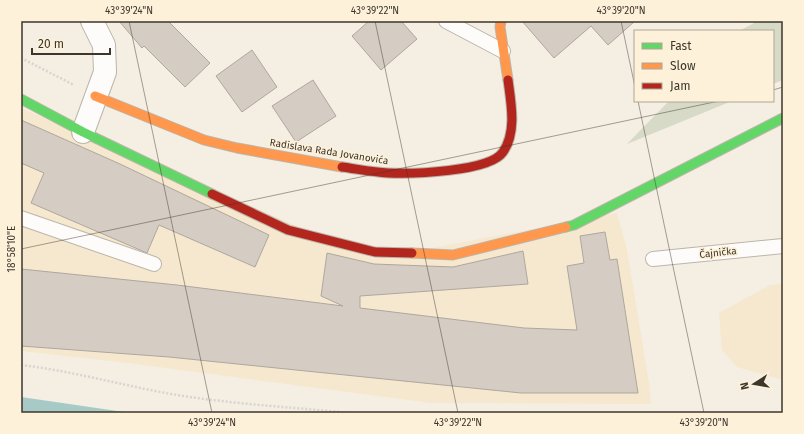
<svg xmlns="http://www.w3.org/2000/svg" width="804" height="434" font-family="'Fira Sans',sans-serif">
<rect width="100%" height="100%" fill="#f5eee2"/>
<g fill="#f5e8cf">
<path d="M21 108 374 259 617 213 627 250 649 383 651 404 431 403 128 363 21 351Z"/>
<path d="M783 284V380L737 367 722 350 719 313 770 285Z"/>
</g>
<g fill="#d7dac7">
<path d="M758 21H783V80L773 84V31H739Z"/>
<path d="M669 101H732L627 144Z"/>
</g>
<path fill="#a7cac7" d="M21 397 131 413H21Z"/>
<g fill="#d5ccc4" stroke="#afa79e">
<path d="M119 21H168L210 63 185 87 144 46 142 48Z"/>
<path d="M369 21H401L417 39 381 70 352 36Z"/>
<path d="M522 21H635L608 45 591 26 554 58Z"/>
<path d="M252 50 277 87 242 112 216 76Z"/>
<path d="M313 80 336 116 296 142 272 106Z"/>
<path d="M21 120 120 164 269 235 255 267 159 225 147 253 31 203 44 173 21 163Z"/>
<path d="M605 232 610 260 617 259 638 393H521L169 357 21 346V269L177 285 343 306 321 296 327 253 374 264 453 267 523 251 528 284 360 296V308L524 328 577 330 567 266 584 263 580 236Z"/>
</g>
<g fill="none" stroke-linecap="round" stroke-linejoin="round">
<defs>
<g id="lane">
<path d="M446 21 503 51"/>
<path d="M21 218 154 264"/>
<path d="M653 259 783 246"/>
</g>
<path id="street" d="M83 132 105 72 104 45 92 21"/>
<g id="fast">
<path d="M21 99 83 132 212 194"/>
<path d="M566 227 574 225 783 118"/>
</g>
<g id="slow">
<path d="M501 21 500 27 508 80"/>
<path d="M95 96 204 140 237 148 342 167"/>
<path d="M412 253 453 255 566 227"/>
</g>
<g id="jam">
<path d="M342 167C357 169 372 172 388 173 410 174 490 172 503 152 517 132 511 103 508 80"/>
<path d="M212 194 288 230 375 252 412 253"/>
</g>
</defs>
<use href="#lane" stroke="#bbb5aa" stroke-width="16"/>
<use href="#street" stroke="#bbb5aa" stroke-width="24"/>
<use href="#fast" stroke="#bbb5aa" stroke-width="11"/>
<use href="#slow" stroke="#bbb5aa" stroke-width="11"/>
<use href="#jam" stroke="#bbb5aa" stroke-width="11"/>
<g stroke="#d7d4d1" stroke-width="2.5" stroke-dasharray="2 2" stroke-linecap="butt">
<path d="M21 58 74 85"/>
<path d="M21 365C72 371 121 385 171 394 230 404 290 407 350 413"/>
</g>
<use href="#lane" stroke="#fefcfb" stroke-width="14"/>
<use href="#street" stroke="#fefcfb" stroke-width="22"/>
<use href="#fast" stroke="#63d668" stroke-width="9"/>
<use href="#slow" stroke="#ff974d" stroke-width="9"/>
<use href="#jam" stroke="#b3261e" stroke-width="9"/>
</g>
<path fill="none" stroke="#3c362b" stroke-width="1" stroke-opacity="0.45" d="M129 21 212 413M375 21 458 413M621 21 635 87M773 90 783 87M638 101 704 413M21 249 719 101"/>
<g text-anchor="middle" dominant-baseline="central" stroke-width="3.5" stroke-linejoin="round" paint-order="stroke">
<g font-size="10" fill="#3c362b" stroke="#fdf1da">
<text transform="translate(329 152) rotate(9)">Radislava Rada Jovanovića</text>
<text transform="translate(718 253) rotate(-6)">Čajnička</text>
</g>
</g>
<rect width="804" height="434" fill="none" stroke="#fdf1da" stroke-width="44"/>
<rect x="634" y="30" width="140" height="72" fill="#fdf1da" stroke="#b0a694"/>
<rect x="642" y="43" width="20" height="6" fill="#63d668" stroke="#b0a694"/>
<text x="670" y="50" font-size="12" fill="#3c362b">Fast</text>
<rect x="642" y="63" width="20" height="6" fill="#ff974d" stroke="#b0a694"/>
<text x="670" y="70" font-size="12" fill="#3c362b">Slow</text>
<rect x="642" y="83" width="20" height="6" fill="#b3261e" stroke="#b0a694"/>
<text x="670" y="90" font-size="12" fill="#3c362b">Jam</text>
<g transform="translate(754 384) rotate(258)" stroke="#fdf1da" stroke-width="3" paint-order="stroke">
<path d="M0-3L7 15L0 10L-7 15Z" fill="#3c362b"/>
<text y="-6" font-size="11" font-weight="bold" text-anchor="middle" fill="#3c362b">N</text>
</g>
<path d="M32 48v6h78v-6" fill="none" stroke="#3c362b" stroke-width="2"/>
<text x="38" y="48" font-size="12" fill="#3c362b" stroke="#fdf1da" stroke-width="3" paint-order="stroke">20 m</text>
<rect x="22" y="22" width="760" height="390" fill="none" stroke="#3c362b" stroke-width="1.5"/>
<g font-size="10" text-anchor="middle" fill="#3c362b">
<text x="129" y="14">43°39'24"N</text>
<text x="375" y="14">43°39'22"N</text>
<text x="621" y="14">43°39'20"N</text>
<text transform="translate(11 249) rotate(-90)" y="4">18°58'10"E</text>
<text x="212" y="426">43°39'24"N</text>
<text x="458" y="426">43°39'22"N</text>
<text x="704" y="426">43°39'20"N</text>
</g>
</svg>
